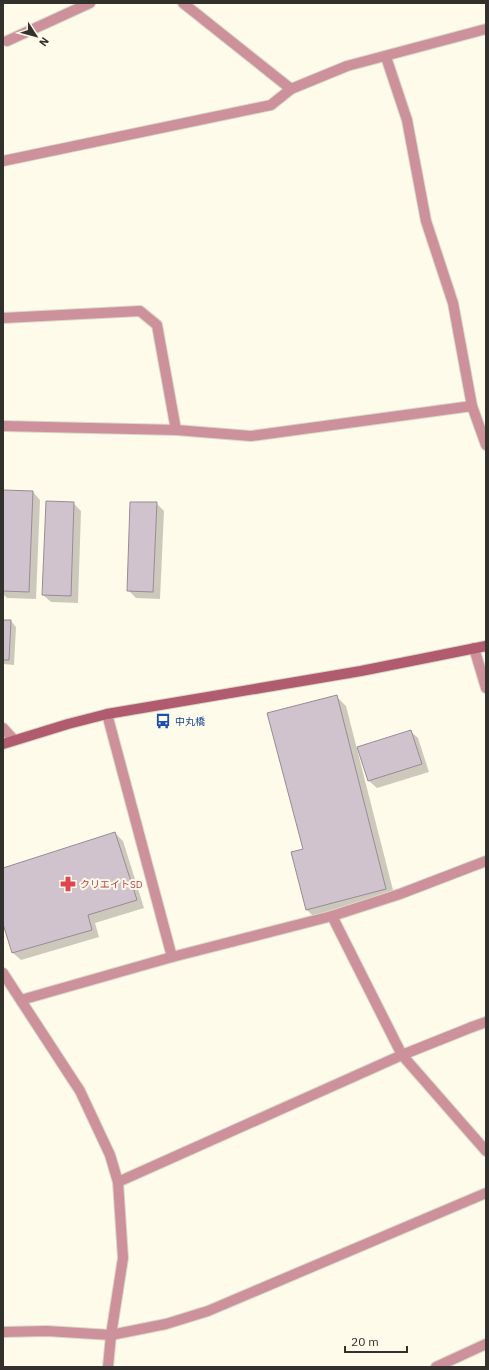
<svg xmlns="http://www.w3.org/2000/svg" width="489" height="1370" font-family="'IBM Plex Sans','Noto Sans JP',sans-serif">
<rect width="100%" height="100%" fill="#fffbeb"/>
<g fill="#0003">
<path d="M3 491 33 492 40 500 36 599 7 598 3 594Z"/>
<path d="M73 503 81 511 78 603 51 602 43 595Z"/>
<path d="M156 503 164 511 160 599 136 598 128 590Z"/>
<path d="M3 621H11L16 627 14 665 3 664Z"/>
<path d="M336 696 346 706 395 898 316 919 307 910 304 850Z"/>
<path d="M410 731 418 738 429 772 377 788 369 781 359 748Z"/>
<path d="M115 833 123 841 144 908 95 923 99 937 21 960 13 953 3 921V869Z"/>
</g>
<g fill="#d1c3ce" stroke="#988b95">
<path d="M3 490 33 491 29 592 3 591Z"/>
<path d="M46 501 74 502 71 596 42 595Z"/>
<path d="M130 502H157L153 592 127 591Z"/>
<path d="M3 620H11L9 660H3Z"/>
<path d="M337 695 386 889 306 910 291 852 303 849 267 713Z"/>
<path d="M411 730 422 764 368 781 357 747Z"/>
<path d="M115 832 137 900 88 915 92 930 12 953 3 924V868Z"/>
</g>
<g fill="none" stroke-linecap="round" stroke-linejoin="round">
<defs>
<g id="lane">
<path d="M183 3 291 89"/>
<path d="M7 41 90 3"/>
<path d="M21 1000 172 957 332 916 400 894 486 861"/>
<path d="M472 1027 486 1022"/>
<path d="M402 1055 486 1151"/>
</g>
<g id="street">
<path d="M386 57 407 120 426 221 453 303 472 406 486 445"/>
<path d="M3 161 271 105 291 89 347 66 486 29"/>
<path d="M3 318 140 311 157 325 176 430"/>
<path d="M3 426 176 430 251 436 472 406"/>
<path d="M474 648 486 688"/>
<path d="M107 714 172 957"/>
<path d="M3 728 14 740"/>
<path d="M332 916 402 1055"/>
<path d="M3 973 80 1091 110 1155 118 1182 123 1258 111 1335 108 1367"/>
<path d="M118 1182 402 1055 472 1027"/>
<path d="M3 1332 47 1331 111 1335 166 1324 208 1311 486 1193"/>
<path d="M436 1367 486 1344"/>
</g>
<path id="secondary" d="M3 744 68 724 107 714 361 671 486 646"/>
</defs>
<use href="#lane" stroke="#dad7c8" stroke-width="12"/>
<use href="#street" stroke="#dad7c8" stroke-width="12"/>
<use href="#secondary" stroke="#dad7c8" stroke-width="12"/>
<use href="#lane" stroke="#cc919b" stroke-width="10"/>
<use href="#street" stroke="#cc919b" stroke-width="10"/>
<use href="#secondary" stroke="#b05c6e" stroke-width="10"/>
</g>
<defs>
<symbol id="bus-bare" viewBox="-9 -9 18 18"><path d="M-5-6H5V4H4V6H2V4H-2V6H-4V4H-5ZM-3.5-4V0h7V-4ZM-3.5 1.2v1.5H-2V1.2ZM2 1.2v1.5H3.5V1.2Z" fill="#1a4fb4" stroke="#fffbeb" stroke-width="2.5" paint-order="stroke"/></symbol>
<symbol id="pharmacy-bare" viewBox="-9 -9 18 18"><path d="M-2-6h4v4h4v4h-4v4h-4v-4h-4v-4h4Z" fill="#e0444e" stroke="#fffbeb" stroke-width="2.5" paint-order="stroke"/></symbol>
</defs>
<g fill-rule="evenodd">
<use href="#bus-bare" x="152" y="710" width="22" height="22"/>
<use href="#pharmacy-bare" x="57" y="873" width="22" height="22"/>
</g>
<g text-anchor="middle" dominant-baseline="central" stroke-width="4" stroke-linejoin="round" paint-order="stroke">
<g font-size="10" fill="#164399" stroke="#fffbeb" text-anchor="start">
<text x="175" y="721">中丸橋</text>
</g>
<g font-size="10" fill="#be3a42" stroke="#fffbeb" text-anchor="start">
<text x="80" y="884">クリエイトSD</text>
</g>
</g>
<rect width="489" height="1370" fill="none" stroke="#32312b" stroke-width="8"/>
<g transform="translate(36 36) rotate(126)" stroke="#fffbeb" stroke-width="3" paint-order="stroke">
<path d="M0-3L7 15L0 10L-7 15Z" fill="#32312b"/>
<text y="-6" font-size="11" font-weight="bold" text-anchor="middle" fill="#32312b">N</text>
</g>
<path d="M345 1346v6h62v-6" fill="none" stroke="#32312b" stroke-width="2"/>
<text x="351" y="1346" font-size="12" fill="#32312b" stroke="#fffbeb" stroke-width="3" paint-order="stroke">20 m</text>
</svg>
